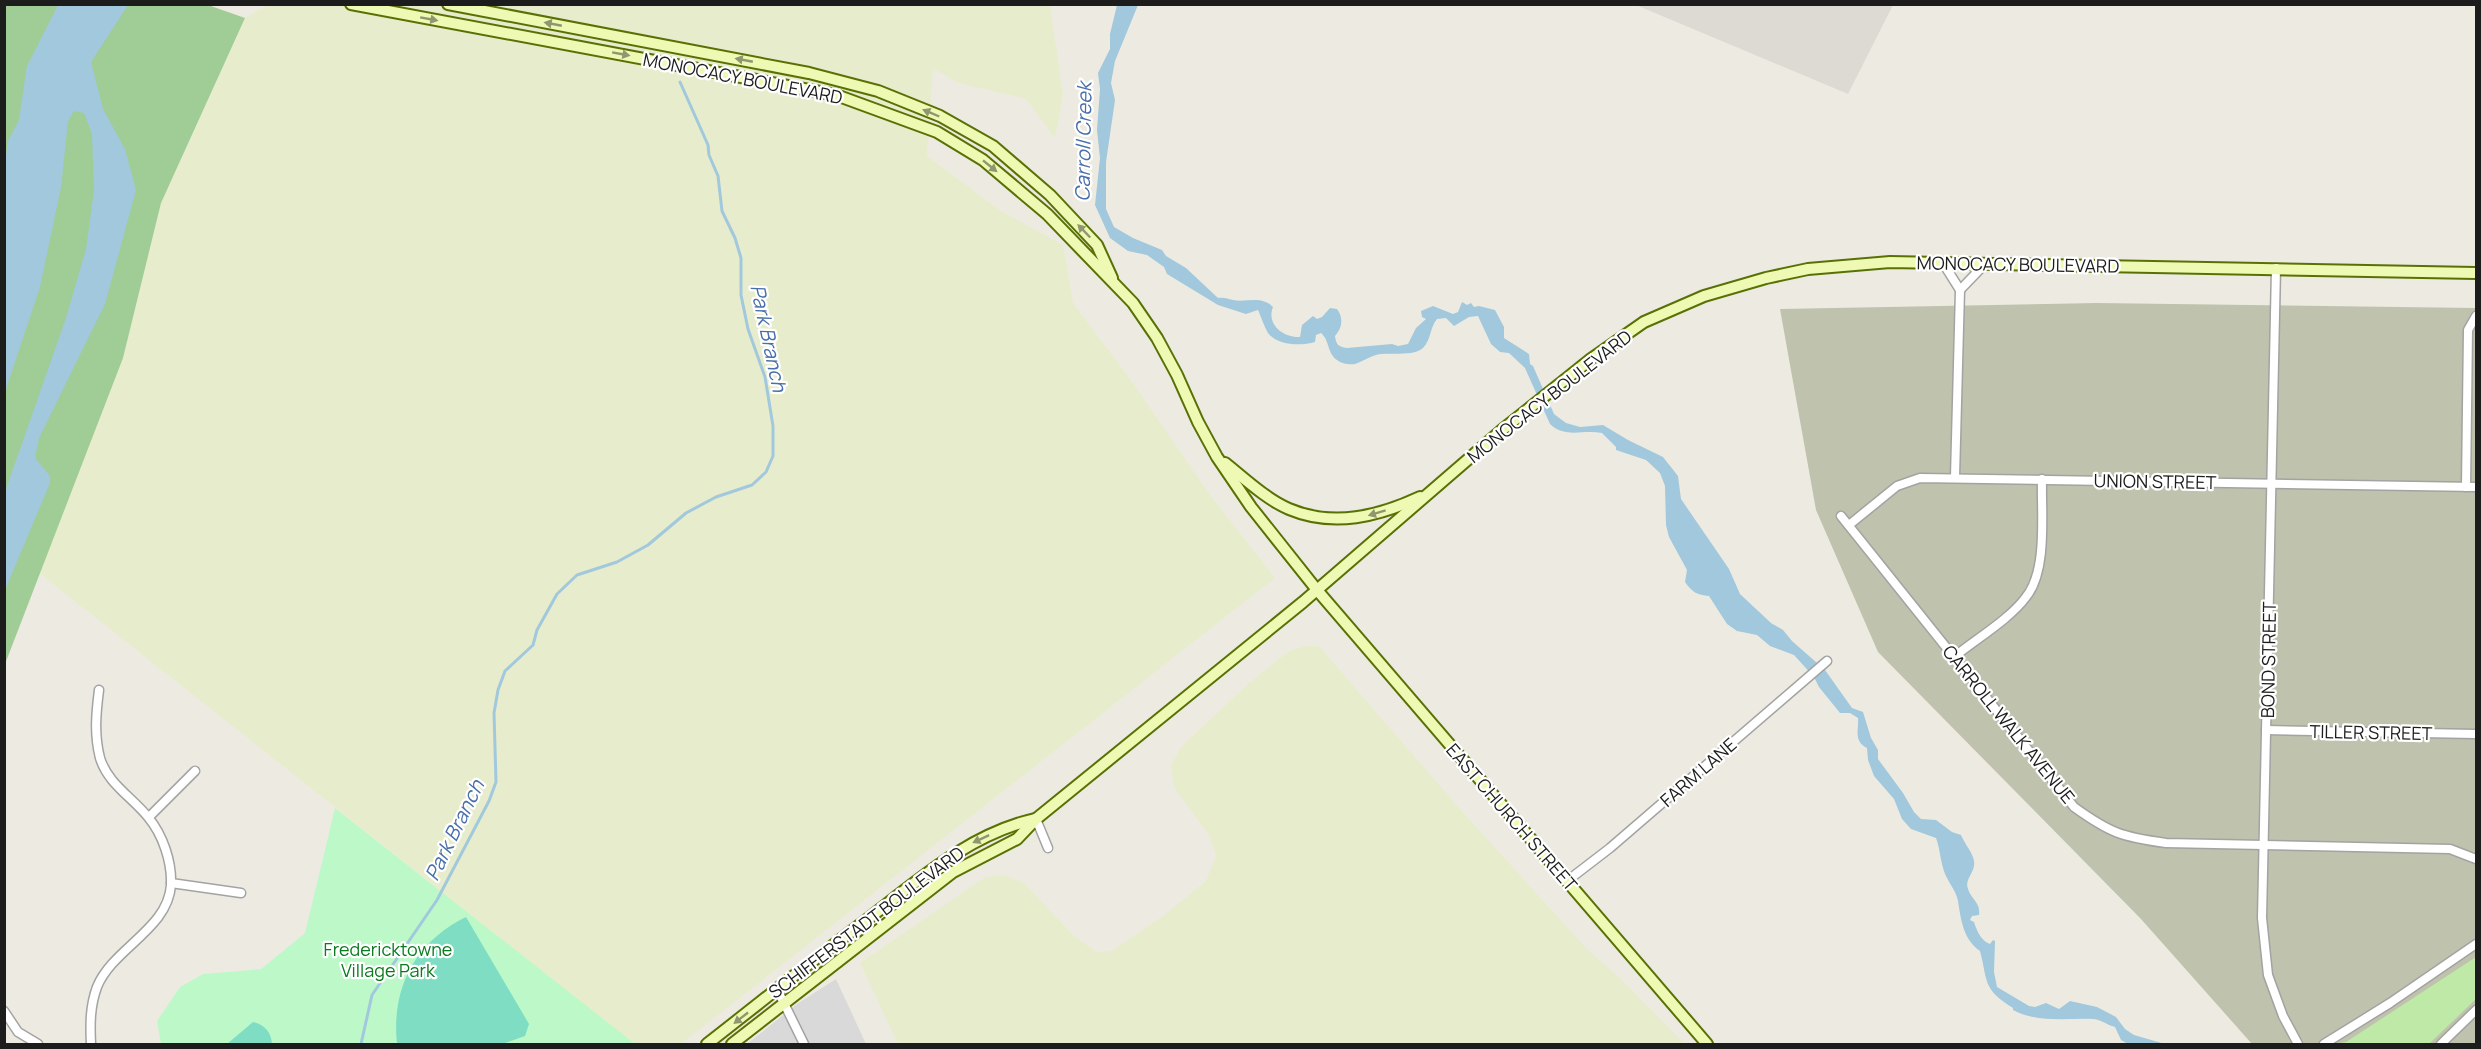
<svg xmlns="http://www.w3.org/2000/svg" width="2481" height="1049" font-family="Manrope,sans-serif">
<rect width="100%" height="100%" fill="#edebe1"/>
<path fill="#dad9d9" d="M836 979 866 1044H747L797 1004Z"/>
<path fill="#dcdad3" d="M1636 5H1893L1848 94Z"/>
<path fill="#bfc2ad" d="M2097 303 2476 308V1044H2252L2141 919 1878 652 1816 510 1780 309Z"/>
<g fill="#e7edcc">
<path d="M269 4H1050L1063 95 1055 138 1026 99 958 83 933 68 927 156 1001 211 1063 245 1073 303 1128 376 1210 495 1275 578 681 1044H634L38 572 123 358 161 203 245 18Z"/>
<path d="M1305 646H1319L1459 808 1586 948 1622 980 1685 1044H898L860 963 984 878 1005 875 1024 883 1073 935 1097 952 1112 951 1163 916 1206 881 1216 855 1209 835 1174 787 1171 765 1182 746 1249 683 1289 651Z"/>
</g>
<path fill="#bfe9a6" d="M2476 957V999L2429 1044H2335L2346 1042Z"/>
<path fill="#a0cd96" d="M5 5H208L245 18 161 203 123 358 5 664Z"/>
<path fill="#bdf9c8" d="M335 808 635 1044H161L157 1021 180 987 203 974 261 969 305 933Z"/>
<g fill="#7eddc3">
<path d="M466 917 529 1024 525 1036 502 1044H397C391 988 415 942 466 917Z"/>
<path d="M253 1022C265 1025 271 1032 272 1044H227Z"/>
</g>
<g fill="#a1c8dc">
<path d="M58 5H128L91 62 103 109 125 149 136 190 105 304 39 438 35 458 50 476V483L5 590V492L66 318 86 249 94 190 92 134 84 113 74 111 68 121 61 187 40 287 5 392V163L8 141 19 120 27 66Z"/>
<path d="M1117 5H1138L1115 61 1111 83 1115 100 1106 162V209L1114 227 1133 238 1162 250 1166 256 1186 268 1218 298C1225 297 1227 299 1233 300 1246 303 1261 295 1273 307 1266 324 1283 338 1300 337L1302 325 1313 316 1317 319 1322 317 1330 308 1337 309C1344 318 1342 328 1335 336 1336 344 1338 347 1347 348L1392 344 1398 346 1408 344 1416 328 1426 319 1422 317 1421 311 1433 306 1453 314 1458 312 1462 302 1467 305 1471 303 1474 307 1479 306 1495 310 1504 327V338L1529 354 1530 364 1533 366 1554 414 1566 423 1580 427 1603 425 1628 440 1663 457 1678 476 1681 499 1729 569 1740 594 1771 623 1783 630 1792 641 1825 670 1852 708 1863 712 1871 738 1878 750V759L1903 793 1914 812 1921 819 1936 820 1952 832 1961 835C1964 843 1973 853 1974 861 1976 872 1964 879 1968 889 1971 899 1981 903 1979 915L1972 916 1970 920 1974 922C1977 931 1981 941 1990 944L1993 940 1995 941 1994 972 1997 987 2029 1006 2035 1007 2046 1003 2059 1009 2070 1001 2097 1007 2116 1017 2125 1029 2134 1035 2165 1044H2128L2121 1040 2115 1027C2107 1025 2100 1019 2093 1019 2066 1018 2037 1023 2013 1010V1008C1982 989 1988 981 1980 951 1963 939 1961 920 1958 901 1956 890 1947 881 1944 871 1940 860 1940 848 1936 838L1911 829 1902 819 1894 799 1874 776 1868 760 1867 748C1853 741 1859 730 1858 718L1850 713H1840L1819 687 1814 677 1794 655 1770 646 1757 635 1737 631 1727 624 1709 596C1697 595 1692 592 1685 582L1687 570 1669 537 1666 525 1665 486 1660 473 1646 460 1616 450V447L1602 433C1583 429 1566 439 1550 424L1525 368 1509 353 1500 352 1491 344 1478 316 1469 317 1454 326 1446 318 1437 319C1430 327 1431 340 1423 348 1414 356 1393 353 1381 354 1372 355 1364 361 1355 364 1349 365 1342 364 1337 360 1327 353 1330 341 1321 333L1316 335 1315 342C1301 346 1278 346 1268 333 1264 326 1261 317 1258 310L1246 314 1218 305 1167 274 1164 267 1147 255 1128 251 1110 238 1095 205 1100 158 1097 130 1100 89 1098 73 1110 49V34Z"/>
</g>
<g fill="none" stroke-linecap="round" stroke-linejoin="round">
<path stroke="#a1c8dc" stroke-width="3" d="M361 1044 372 995 437 900 489 801 496 782 494 713 498 690 505 671 533 645 537 630 557 594 577 575 617 562 648 545 686 513 716 497 752 485 766 472 773 456V426L765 377 748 329 741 295V258L735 238 722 211 718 176 709 155 708 145 680 82"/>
<defs>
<g id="minor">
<path d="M1943 263 1960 290 1955 477"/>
<path d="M2276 268 2262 918 2268 975 2283 1016 2298 1044"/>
<path d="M1960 290 1985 264"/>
<path d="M2466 487 2468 330 2476 316"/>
<path d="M1841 516 2074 807C2110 833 2122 837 2166 843L2450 849 2476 859"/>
<path d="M1849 525 1897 486 1920 478 2476 487"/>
<path d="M1954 657C1976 639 2010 619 2026 597 2048 570 2041 512 2042 479"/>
<path d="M2266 730 2476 734"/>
<path d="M149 817 195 771"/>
<path d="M1036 819 1048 848"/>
<path d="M1567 881 1610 848 1827 661"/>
<path d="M171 883 241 893"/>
<path d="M777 989 804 1044"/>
<path d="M4 1011 18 1032 38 1044"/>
<path d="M91 1044C90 1024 90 1006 97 987 113 948 168 929 171 885 172 862 163 835 148 817 132 797 108 784 100 758 94 734 96 714 99 690"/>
<path d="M2324 1044 2390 1003 2476 944"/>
<path d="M2441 1044 2476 1010"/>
</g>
<g id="secondary">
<path d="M351 4 836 95 937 132 983 160 1047 214 1133 303 1157 338 1177 375 1198 422 1217 457 1251 507 1317 590 1707 1044"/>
<path d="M448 4 809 73 878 91 940 116 993 146 1050 195 1097 245 1112 278"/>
<path d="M1225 463C1245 479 1266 499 1289 509 1334 528 1379 516 1420 497"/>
<path d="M707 1044C761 1002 814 959 869 918 921 878 970 834 1035 819"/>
<path d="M732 1044 953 872 1017 839 1036 819 1303 602 1502 430 1591 359 1644 322 1704 296 1766 278 1808 269 1890 262 2476 273"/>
</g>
</defs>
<use href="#minor" stroke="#a3a3a3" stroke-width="11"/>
<use href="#secondary" stroke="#597104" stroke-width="14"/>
<use href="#minor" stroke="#fff" stroke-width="8"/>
<use href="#secondary" stroke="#eef9b4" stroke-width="10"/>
</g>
<defs><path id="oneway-solid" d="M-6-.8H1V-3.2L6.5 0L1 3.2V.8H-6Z" transform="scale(1.5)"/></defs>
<g fill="#909670">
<use href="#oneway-solid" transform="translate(429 19) rotate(10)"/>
<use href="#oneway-solid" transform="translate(553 24) rotate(-169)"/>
<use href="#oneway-solid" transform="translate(621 54) rotate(10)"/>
<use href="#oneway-solid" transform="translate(744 60) rotate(-169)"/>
<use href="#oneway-solid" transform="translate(931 113) rotate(-157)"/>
<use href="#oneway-solid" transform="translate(990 166) rotate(39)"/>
<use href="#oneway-solid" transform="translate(1084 231) rotate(-134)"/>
<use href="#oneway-solid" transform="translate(1377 513) rotate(163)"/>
<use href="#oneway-solid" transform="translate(981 839) rotate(155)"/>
<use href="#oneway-solid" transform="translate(741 1018) rotate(142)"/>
</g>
<g text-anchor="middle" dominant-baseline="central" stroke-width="4.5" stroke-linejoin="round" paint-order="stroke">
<g font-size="18" fill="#1c1c1c" stroke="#fff">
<text transform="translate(743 78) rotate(11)">MONOCACY BOULEVARD</text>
<text transform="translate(2018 264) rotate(1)">MONOCACY BOULEVARD</text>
<text transform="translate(1549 396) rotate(-38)">MONOCACY BOULEVARD</text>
<text transform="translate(2155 481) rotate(1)">UNION STREET</text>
<text transform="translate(2268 660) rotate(-89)">BOND STREET</text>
<text transform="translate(2009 724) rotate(51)">CARROLL WALK AVENUE</text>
<text transform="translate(2371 732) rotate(1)">TILLER STREET</text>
<text transform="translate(1698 772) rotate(-41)">FARM LANE</text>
<text transform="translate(1512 817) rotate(49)">EAST CHURCH STREET</text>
<text transform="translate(866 922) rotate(-37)">SCHIFFERSTADT BOULEVARD</text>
</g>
<g font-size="18" fill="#0b7920" stroke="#fff">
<text x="388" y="949">Fredericktowne<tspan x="388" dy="21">Village Park</tspan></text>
</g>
<g font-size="20" font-style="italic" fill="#496fab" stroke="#fff">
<text transform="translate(1083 142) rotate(-89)">Carroll Creek</text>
<text transform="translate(769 338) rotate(78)">Park Branch</text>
<text transform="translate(454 830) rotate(-64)">Park Branch</text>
</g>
</g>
<rect width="2481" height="1049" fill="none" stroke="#1c1c1c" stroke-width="12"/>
</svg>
